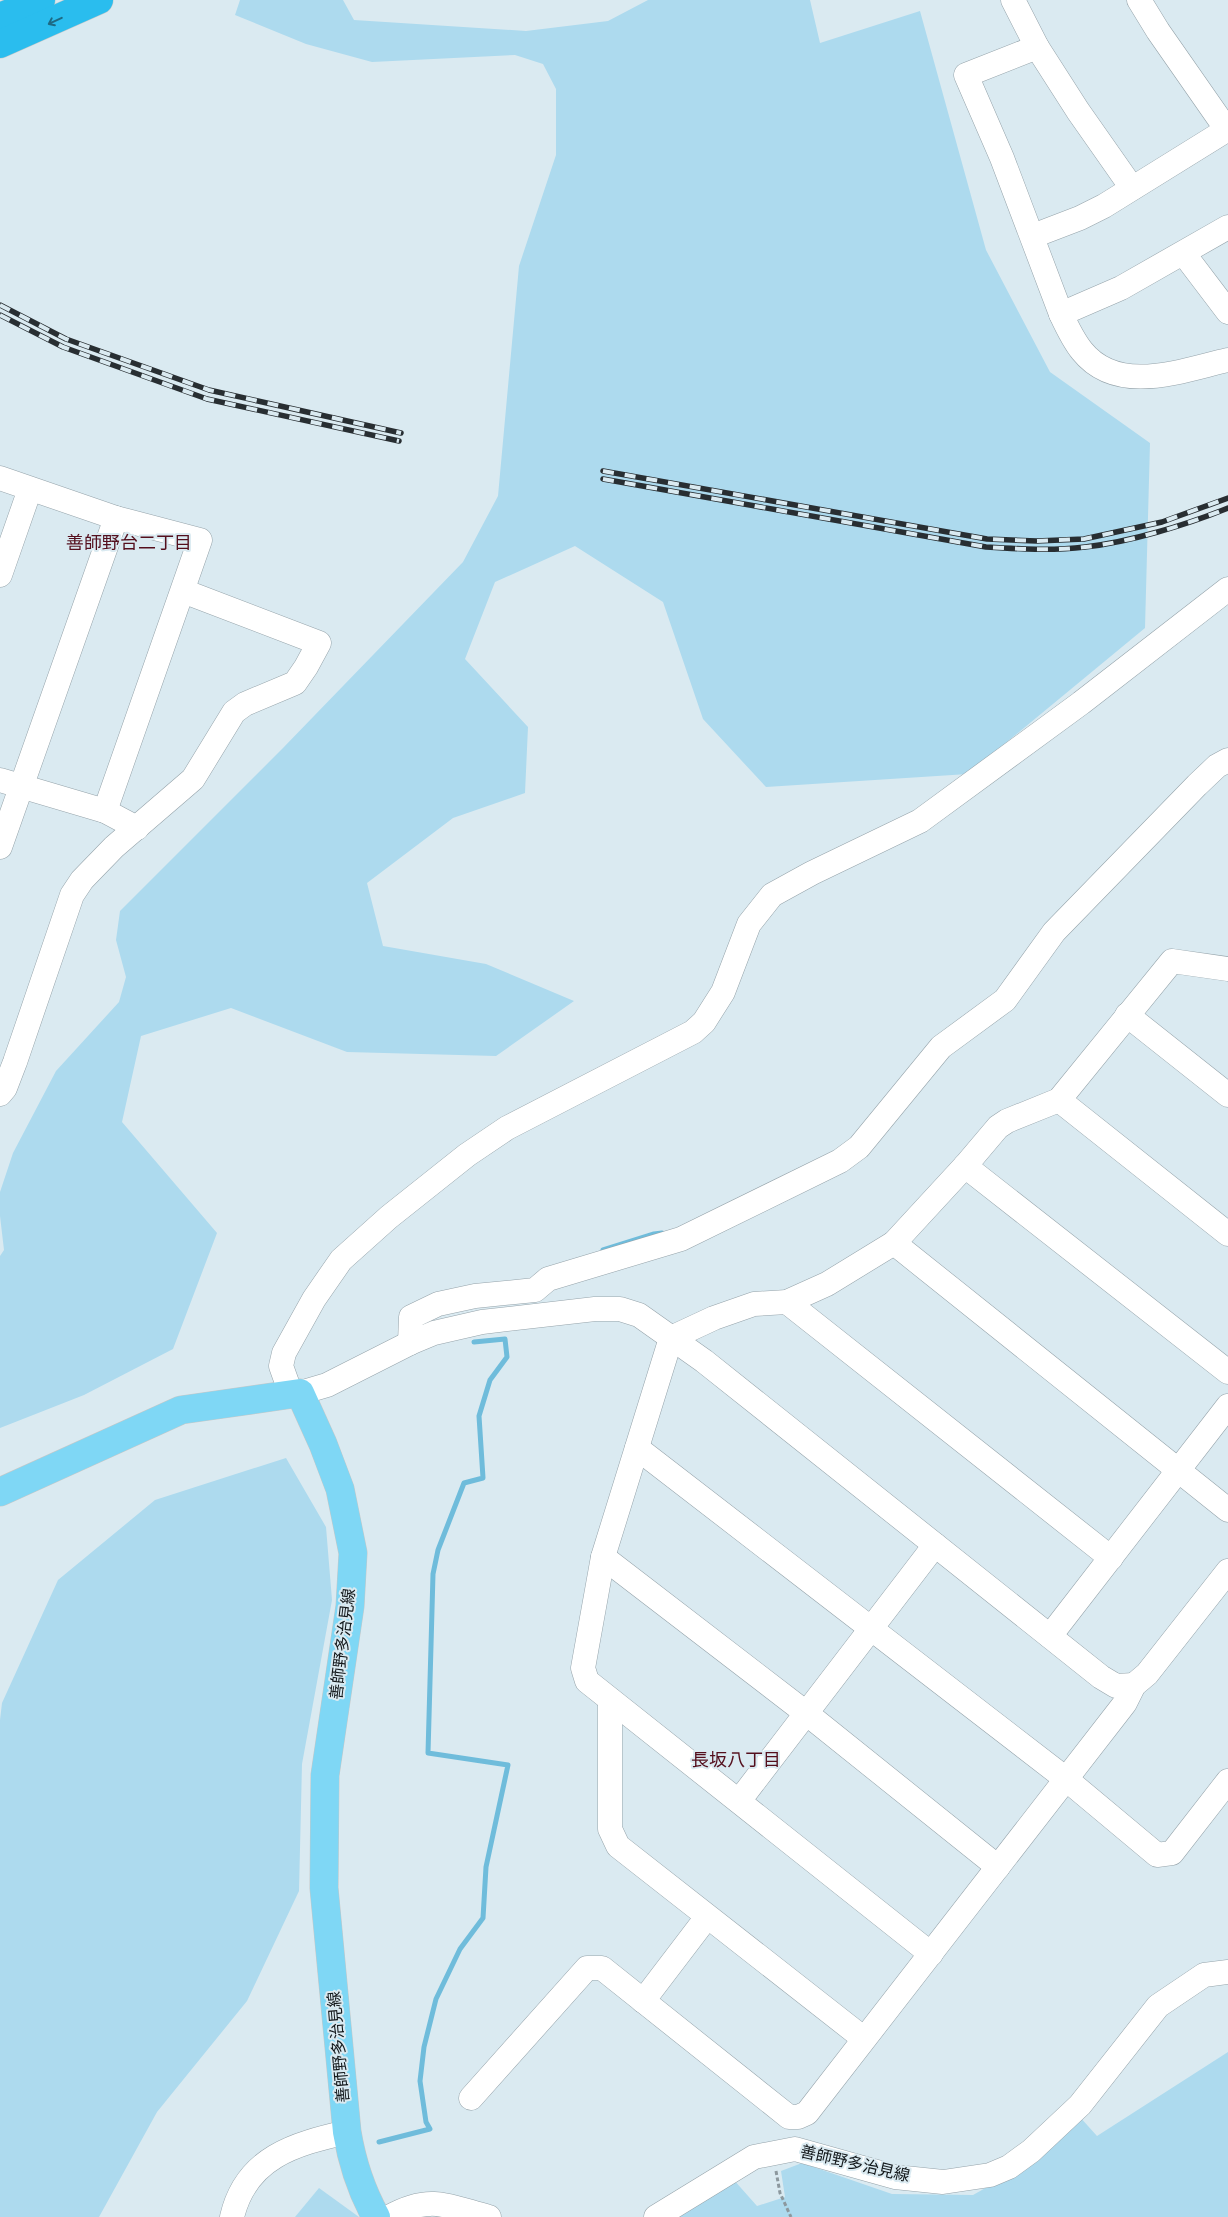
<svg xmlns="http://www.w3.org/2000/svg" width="1228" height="2217" font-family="'Nunito Sans','Noto Sans JP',sans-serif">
<rect width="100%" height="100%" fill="#daeaf1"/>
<g fill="#addaee">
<path d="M240 0H343L354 20 526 31 608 21 648 0H810L820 43 920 11 986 250 1050 372 1150 443 1145 628 968 774 766 787 703 719 663 602 575 546 495 582 465 659 528 727 525 793 453 818 367 883 383 946 486 964 574 1001 496 1056 347 1052 231 1008 141 1036 122 1122 217 1233 173 1349 84 1395 0 1428V1256L4 1250 0 1216V1192L13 1153 56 1071 119 1002 126 977 116 940 120 911 283 748 463 562 498 496 519 266 556 155V89L543 64 515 55 372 62 306 44 235 15Z"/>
<path d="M286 1458 326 1527 332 1600 302 1764 299 1891 247 2001 157 2112 99 2217H0V1720L2 1703 58 1580 155 1500Z"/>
<path d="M1228 2052V2217H676L733 2179 757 2206 785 2197 781 2171 802 2163 892 2194 973 2195 1014 2172 1079 2116 1097 2136Z"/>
<path d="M319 2188 359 2217H295Z"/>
</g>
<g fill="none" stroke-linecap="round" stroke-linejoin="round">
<g stroke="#6fbcdb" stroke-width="5">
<path d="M603 1250 654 1234 662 1233"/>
<path d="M379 2142 430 2129 426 2122 420 2081 424 2047 436 1999 460 1949 483 1918 486 1867 508 1765 428 1753 433 1574 438 1550 464 1483 483 1478 479 1416 490 1380 507 1357 505 1339 474 1342"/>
</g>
<defs>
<g id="minor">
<path d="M1013 0 1037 47 966 75 1002 158 1061 314C1067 327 1073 340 1082 351 1118 396 1183 370 1228 360"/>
<path d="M1139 0 1158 31 1227 130"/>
<path d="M1037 47 1078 111 1132 188"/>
<path d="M1033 236 1080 218 1104 206 1228 129"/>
<path d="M1184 254 1228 312"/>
<path d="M1061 314 1121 288 1228 227"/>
<path d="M0 478 116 518 200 540 105 811"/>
<path d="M0 575 30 489"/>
<path d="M0 780 105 811 137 828"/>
<path d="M0 847 116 518"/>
<path d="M1127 1015 1228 1095"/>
<path d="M0 1094 5 1088 15 1062 72 895 82 880 114 847 193 779 234 712 245 704 295 683 306 667 319 643 183 591"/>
<path d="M1059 1100 1228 1234"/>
<path d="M965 1166 1228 1372"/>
<path d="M894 1243 1228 1510"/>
<path d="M787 1302 1111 1558"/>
<path d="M410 1343 411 1317 438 1304 475 1296 535 1290 548 1279 681 1239 840 1161 859 1147 941 1047 1005 1000 1054 932 1197 785 1217 766 1228 760"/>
<path d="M300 1393 327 1385 410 1343 434 1333 482 1322 595 1309H620L639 1315 704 1361 1101 1677 1116 1686 1134 1685"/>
<path d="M291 1394 281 1366 284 1353 314 1299 341 1260 389 1217 467 1155 507 1128 693 1032 704 1022 723 992 749 924 772 895 812 873 920 821 1081 703 1228 589"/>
<path d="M637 1448 1066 1779 1157 1855 1172 1853 1228 1781"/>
<path d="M603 1557 806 1713 998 1867"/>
<path d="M1050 1636 1228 1406"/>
<path d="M610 1700V1829L618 1846 863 2038"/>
<path d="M739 1801 935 1545"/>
<path d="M931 1954 587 1681 583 1668 603 1557 671 1338 714 1318 754 1304 787 1302 827 1284 894 1243 965 1166 998 1127 1007 1121 1059 1100 1172 961 1228 969"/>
<path d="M643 2001 707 1917"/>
<path d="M471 2098 587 1968H602L789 2117H798L807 2113 1125 1703 1134 1685 1147 1674 1228 1571"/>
<path d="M232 2217C246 2157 295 2144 347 2132"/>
<path d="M389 2217C430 2194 447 2206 489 2217"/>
<path d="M656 2217 754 2157 795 2149 895 2177 943 2182 990 2175 1009 2167 1031 2151 1080 2105 1158 2006 1204 1975 1228 1972"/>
</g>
<path id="major" d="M0 1492 181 1410 300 1393 323 1444 340 1489 353 1553 350 1606 325 1775 324 1888 347 2132C352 2162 361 2190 376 2217"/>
<g id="highway">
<path d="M0 17 41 0"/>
<path d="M0 44 99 0"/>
</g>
</defs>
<use href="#minor" stroke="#95a3aa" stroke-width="25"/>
<use href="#major" stroke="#c6c8c8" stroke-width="29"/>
<use href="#highway" stroke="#c6c8c8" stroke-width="29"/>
<path stroke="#8c989e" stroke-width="3" stroke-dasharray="4 2.5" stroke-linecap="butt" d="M776 2171 780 2193 791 2217"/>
<use href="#minor" stroke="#fff" stroke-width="24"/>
<use href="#major" stroke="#7fd7f5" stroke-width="28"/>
<use href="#highway" stroke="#2abdee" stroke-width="28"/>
<defs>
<g id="rail">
<path d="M0 305 66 339 209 390 401 433"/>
<path d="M0 315 63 347 207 399 399 441"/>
<path d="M603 471 987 539 1037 541 1084 539 1162 522 1228 498"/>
<path d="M603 479 986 547C1019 549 1052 551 1085 547 1130 542 1186 525 1228 508"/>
</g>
</defs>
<use href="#rail" stroke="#282e32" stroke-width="5.5"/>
<use href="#rail" stroke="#daeaf1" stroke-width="4" stroke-dasharray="11" stroke-linecap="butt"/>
</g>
<defs><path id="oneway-shaft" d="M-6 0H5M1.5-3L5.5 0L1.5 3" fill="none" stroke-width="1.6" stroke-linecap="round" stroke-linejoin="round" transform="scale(1.25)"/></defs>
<use stroke="#1e6a84" href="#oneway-shaft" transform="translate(55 21) rotate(155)"/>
<g text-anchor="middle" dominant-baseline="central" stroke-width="4" stroke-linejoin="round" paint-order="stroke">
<g font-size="16" fill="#13181b" stroke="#daeaf1">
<text transform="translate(343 1644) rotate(-83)">善師野多治見線</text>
<text transform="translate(339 2047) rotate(-95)">善師野多治見線</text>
<text transform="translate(855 2164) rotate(13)">善師野多治見線</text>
</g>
<g font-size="18" fill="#540f1d" stroke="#daeaf1">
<text x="129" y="543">善師野台二丁目</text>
<text x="736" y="1760">長坂八丁目</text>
</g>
</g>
</svg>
